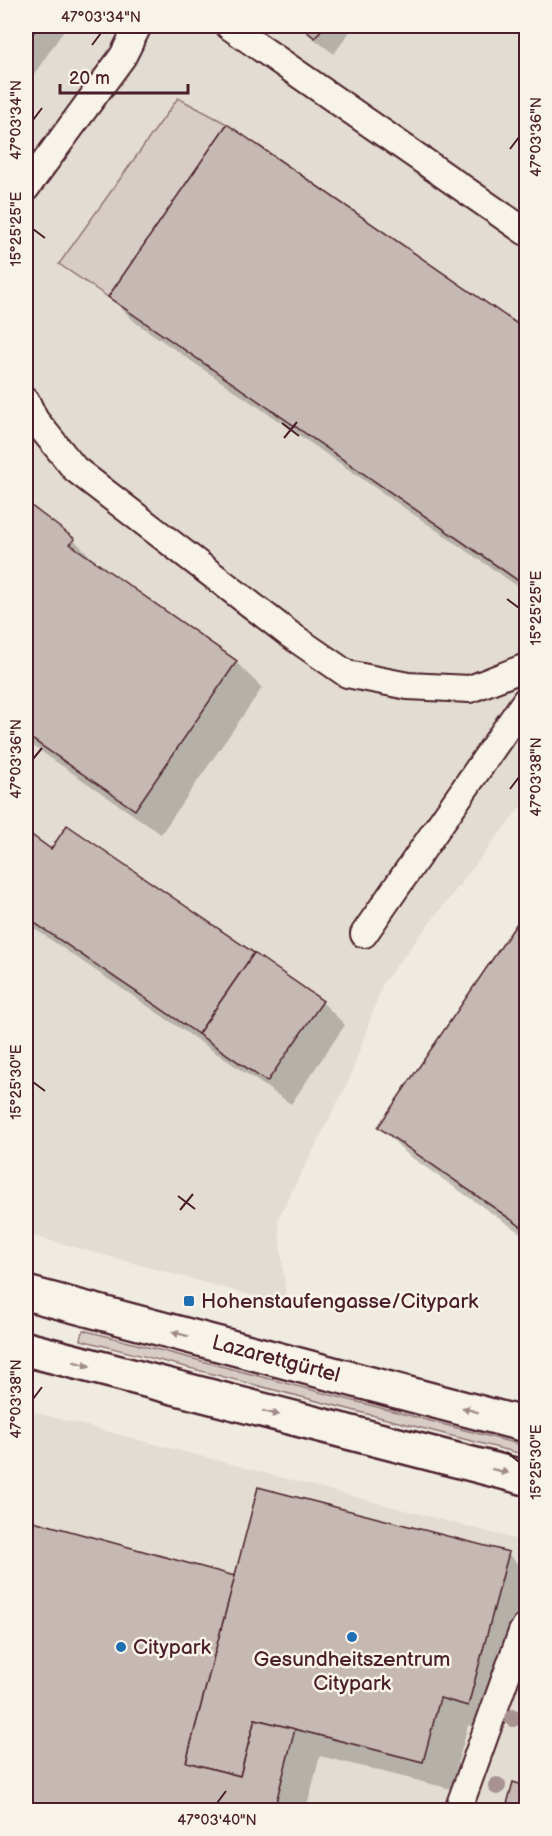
<svg xmlns="http://www.w3.org/2000/svg" width="552" height="1836" font-family="'Balsamiq Sans',sans-serif">
<rect width="100%" height="100%" fill="#f0ebe0"/>
<filter id="ink" filterUnits="userSpaceOnUse"><feTurbulence type="fractalNoise" baseFrequency=".0167" numOctaves="2"/><feDisplacementMap in="SourceGraphic" scale="12" xChannelSelector="R" yChannelSelector="G"/><feConvolveMatrix kernelMatrix="1 2 1 2 8 2 1 2 1" color-interpolation-filters="sRGB"/></filter>
<g filter="url(#ink)">
<g fill="#e3dcd2">
<path d="M26 26H526V800L383 983 350 1078 278 1219 287 1305 26 1234Z"/>
<path d="M26 1410 526 1542V1810H26Z"/>
</g>
<g fill="#d8cdc6" stroke="#917678" stroke-width="1.5">
<path d="M178 98 227 124 108 297 59 264Z"/>
<path d="M83 1330 526 1446V1455L81 1340Z"/>
</g>
<g fill="#0003">
<path d="M26 26H67L26 86Z"/>
<path d="M297 26H354L334 54Z"/>
<path d="M228 126 526 332V592L135 322 110 297Z"/>
<path d="M26 504 74 540 100 566 236 662 262 688 161 834 26 741Z"/>
<path d="M26 833 52 851 322 1002 345 1025 291 1104 26 923Z"/>
<path d="M526 913V1237L408 1155 380 1127Z"/>
<path d="M26 1521 236 1578 508 1554 525 1571 526 1565V1618L496 1733 468 1725 451 1789 320 1756 306 1810H26Z"/>
<path d="M514 1784 526 1787V1810H515L509 1804Z"/>
</g>
<g fill="#c6b8b3" stroke="#4a1f2b" stroke-width="1.5">
<path d="M26 26H38L26 43Z"/>
<path d="M300 26H324L315 38Z"/>
<path d="M227 124 526 330V586L108 297Z"/>
<path d="M26 502 75 539 70 544 237 661 135 810 26 735Z"/>
<path d="M67 825 254 953 198 1034 26 917V831L51 849Z"/>
<path d="M526 910V1230L378 1127Z"/>
<path d="M254 953 323 1001 267 1082 198 1034Z"/>
<path d="M258 1487 509 1552 468 1706 440 1698 423 1762 255 1719 240 1776 186 1762Z"/>
<path d="M26 1519 235 1576 186 1762 240 1776 255 1719 295 1729 274 1810H26Z"/>
<path d="M526 1560V1587L519 1586Z"/>
<path d="M513 1782 526 1786V1810L507 1804Z"/>
</g>
<g fill="none" stroke-linecap="round" stroke-linejoin="round">
<defs>
<g id="service">
<path d="M229 26 526 232"/>
<path d="M26 188 123 56 138 26"/>
<path d="M26 401 35 420 75 469 289 634 347 674 408 686 470 689 526 667"/>
<path d="M364 934 526 700"/>
<path d="M458 1810 522 1632 526 1626"/>
</g>
<g id="primary">
<path d="M26 1293 526 1425"/>
<path d="M26 1349 526 1478"/>
</g>
</defs>
<use href="#service" stroke="#4a1f2b" stroke-width="30"/>
<use href="#primary" stroke="#4a1f2b" stroke-width="38"/>
<use href="#service" stroke="#f7f3e8" stroke-width="26"/>
<use href="#primary" stroke="#f7f3e8" stroke-width="33"/>
</g>
<g fill="#a89292">
<circle cx="513" cy="1718" r="9"/>
<circle cx="497" cy="1786" r="9"/>
</g>
<defs><path id="oneway-solid" d="M-6-.8H1V-3.2L6.5 0L1 3.2V.8H-6Z" transform="scale(1.5)"/></defs>
<g fill="#a0898a">
<use href="#oneway-solid" transform="translate(180 1334) rotate(-165)"/>
<use href="#oneway-solid" transform="translate(82 1364) rotate(15)"/>
<use href="#oneway-solid" transform="translate(470 1410) rotate(-165)"/>
<use href="#oneway-solid" transform="translate(271 1413) rotate(14)"/>
<use href="#oneway-solid" transform="translate(500 1471) rotate(14)"/>
</g>
</g>
<path fill="none" stroke="#4a1f2b" stroke-width="2" d="M92 45 101 33M33 120 42 108M510 149 519 137M33 229 45 238M282 423 299 436M284 438 297 422M507 599 519 608M33 759 42 748M510 789 519 777M33 1082 45 1091M178 1196 195 1209M180 1210 193 1194M33 1399 42 1387M507 1452 519 1462M217 1803 226 1791"/>
<g fill="#1f6fb2" stroke="#f7f3e8" stroke-width="2">
<rect x="183" y="1295" width="12" height="12" rx="3"/>
<circle cx="352" cy="1637" r="6"/>
<circle cx="121" cy="1647" r="6"/>
</g>
<g text-anchor="middle" dominant-baseline="central" stroke-width="5" stroke-linejoin="round" paint-order="stroke">
<g font-size="21" fill="#4a1f2b" stroke="#f7f3e8" text-anchor="start">
<text x="201" y="1301">Hohenstaufengasse/Citypark</text>
<text x="133" y="1647">Citypark</text>
<text x="352" y="1659" text-anchor="middle">Gesundheitszentrum<tspan x="352" dy="24">Citypark</tspan></text>
</g>
<g font-size="21" fill="#4a1f2b" stroke="#f7f3e8">
<text transform="translate(276 1359) rotate(15)">Lazarettgürtel</text>
</g>
</g>
<rect width="552" height="1836" fill="none" stroke="#f7f3e8" stroke-width="66"/>
<path d="M60 84v9h128v-9" fill="none" stroke="#4a1f2b" stroke-width="3"/>
<text x="69" y="84" font-size="18" fill="#4a1f2b" stroke="#f7f3e8" stroke-width="4.5" paint-order="stroke">20 m</text>
<rect x="33" y="33" width="486" height="1770" fill="none" stroke="#4a1f2b" stroke-width="2"/>
<g font-size="15" text-anchor="middle" fill="#4a1f2b">
<text x="101" y="22">47°03'34"N</text>
<text transform="translate(16 120) rotate(-90)" y="5">47°03'34"N</text>
<text transform="translate(536 137) rotate(-90)" y="5">47°03'36"N</text>
<text transform="translate(16 229) rotate(-90)" y="5">15°25'25"E</text>
<text transform="translate(536 608) rotate(-90)" y="5">15°25'25"E</text>
<text transform="translate(16 759) rotate(-90)" y="5">47°03'36"N</text>
<text transform="translate(536 777) rotate(-90)" y="5">47°03'38"N</text>
<text transform="translate(16 1082) rotate(-90)" y="5">15°25'30"E</text>
<text transform="translate(16 1399) rotate(-90)" y="5">47°03'38"N</text>
<text transform="translate(536 1462) rotate(-90)" y="5">15°25'30"E</text>
<text x="217" y="1825">47°03'40"N</text>
</g>
</svg>
